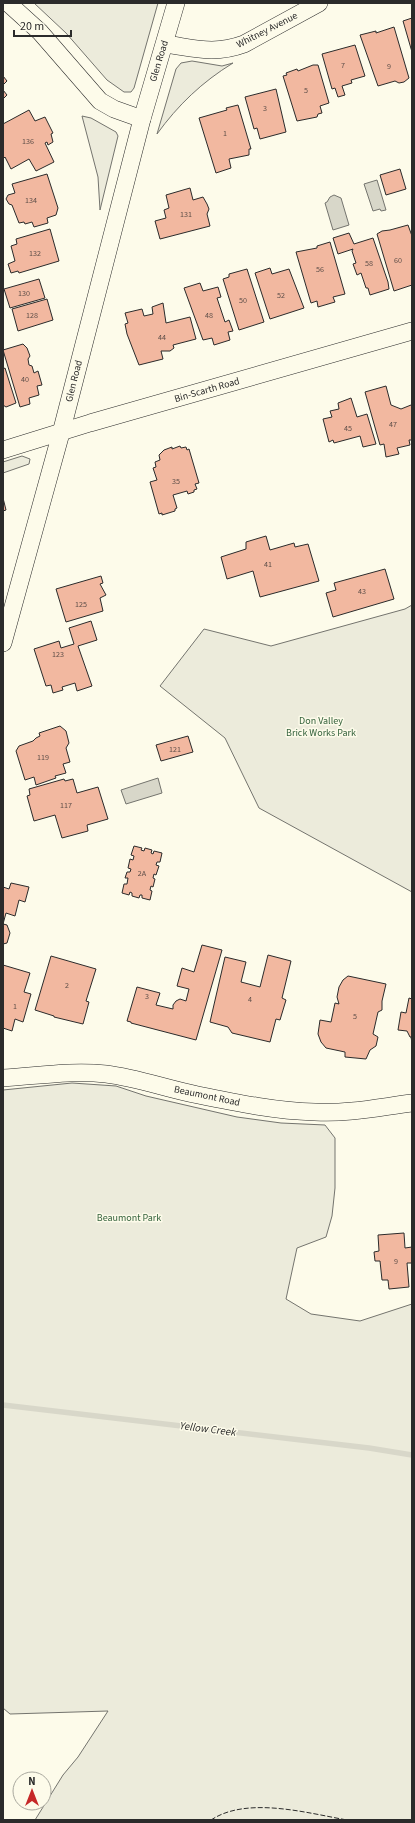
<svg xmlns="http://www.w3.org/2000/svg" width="415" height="1823" font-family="'Source Sans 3',sans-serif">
<rect width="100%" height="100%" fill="#fdfbea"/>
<g fill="#ecebdb" stroke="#74746e">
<path d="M34 3H158L134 88 131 92H124L107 80 66 33Z"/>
<path d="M192 61 222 66 233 63C202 82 178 105 157 134L176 69 181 63Z"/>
<path d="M82 116 91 118 116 132 118 136 100 210 98 177Z"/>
<path d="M22 456 30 459 29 464 3 473V462Z"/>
<path d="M412 605V892L259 808 225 738 160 686 204 629 271 646 405 609Z"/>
<path d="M72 1083 116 1086 146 1096 237 1117 281 1123 325 1125 335 1138V1188L332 1216 326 1237 297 1248 286 1299 311 1314 360 1321 412 1304V1820H35L63 1775 78 1757 108 1711 10 1714 3 1708V1090Z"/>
</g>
<g fill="#d8d7c9" stroke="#74746e">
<path d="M377 180 386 210 381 211 380 209 373 211 364 184Z"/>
<path d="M334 195 341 198 349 225 333 230 325 203 327 202 330 197Z"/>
<path d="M158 778 162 793 126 804 121 790Z"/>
</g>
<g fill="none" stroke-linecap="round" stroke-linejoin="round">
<path stroke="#d8d7c9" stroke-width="5.5" d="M3 1405 369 1448 412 1455"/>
</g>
<g fill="#f2b8a0" stroke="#2b2b2b">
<path d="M412 18V52L403 21Z"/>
<path d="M394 27 409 78 404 82 399 83 395 81 378 86 360 35 376 31V33Z"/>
<path d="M355 45 365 76 351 80 352 83 342 86 345 95 338 97 335 88 332 89 322 54Z"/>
<path d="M313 65H318L329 103 320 106 322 113 318 114 317 117 297 121 283 76 287 75 286 73 297 69 298 71Z"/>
<path d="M3 76 7 81 3 85Z"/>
<path d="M276 89 286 132 260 139 257 128 254 129 245 97Z"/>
<path d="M3 90 7 95 3 99Z"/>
<path d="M238 105 251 149H249V155L229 159 231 168 216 173 199 118 227 110 226 108Z"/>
<path d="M29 110 35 121 45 117 53 133 51 134 53 142 48 145 47 142 45 143 54 162 36 171 29 159 11 169 5 157 3 159V124Z"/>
<path d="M400 169 406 189 386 195 380 175Z"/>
<path d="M47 174 58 208 56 215 47 218 48 223 34 227 32 222 25 224 24 222 19 223 12 205 9 204 6 199 8 195 15 193 12 184Z"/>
<path d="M190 188 193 200 203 197 207 204 209 209 207 214 210 226 160 239 155 221 166 218 164 210 169 208 166 195Z"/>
<path d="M408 225 412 236V285L394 291 377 234 382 231 390 230Z"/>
<path d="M50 229 59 261 19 273 18 271 11 273 8 264 15 261 11 246 17 244 16 239Z"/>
<path d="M349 233 354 244 373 238 388 282 389 289 370 295 368 288H366L361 273 357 275 353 264 356 263 352 251 353 249 338 254 333 238Z"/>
<path d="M330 242 345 294 333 297 335 302 318 307 317 301 311 303 296 252 317 248V246Z"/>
<path d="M270 268 272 274 289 269 304 308 270 319 255 273Z"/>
<path d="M247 269 264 322 239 330 223 279 229 277V274Z"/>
<path d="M39 279 45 298 10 308 4 289Z"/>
<path d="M200 283 203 291 218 287 221 297 217 298 225 322 229 320 233 331 228 332 230 340 214 345 212 338 203 340 184 288Z"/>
<path d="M47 299 53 320 18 331 12 309Z"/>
<path d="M163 303 166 323 190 317 196 339 173 345 174 348 170 351H161L163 359 139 365 127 334 125 324 128 323 125 313 142 309 144 316 153 314 152 307Z"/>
<path d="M23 344 27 348 30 356 28 359 29 365 32 366 34 373 38 371 42 385 37 386 39 395 29 398 30 404 20 407 3 350Z"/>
<path d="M5 368 16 403 6 407 3 405V369Z"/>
<path d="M386 386 391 405 401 409 411 405 412 406V440H409L410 445 397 448 399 454 386 457 384 444 380 445 365 392Z"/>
<path d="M351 398 357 417 367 414 376 444 363 447 360 436 334 443 333 440 329 442 323 419 332 417 330 411 339 409 338 403Z"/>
<path d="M180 446 181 448 186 447 187 450 189 449 199 483 195 484 197 489 194 490V492L188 494 187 491 173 495 177 508 175 509V511L162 515V513L159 514 150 482 157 480 153 468 156 467 155 462 160 460 159 455 164 450 172 447V449Z"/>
<path d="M3 498 6 510 3 511Z"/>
<path d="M266 536 270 550 294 543 295 547 308 544 319 581 260 597 253 571 227 579 221 557 246 549V542Z"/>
<path d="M385 569 394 599 333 617 326 593 336 590 334 583Z"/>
<path d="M101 576 103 583 100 584 106 595 100 598 103 611 66 622 56 589Z"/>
<path d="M91 621 97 640 78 646 92 686 77 691 75 683 62 687 63 690 53 693 51 685 46 686 34 649 59 641 61 648 74 644 69 628Z"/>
<path d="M60 726 66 731 69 743 66 748 70 762 63 764 66 773 55 776 56 778 36 785 34 777 25 780 16 751 19 746 33 741 36 738 40 736 39 733Z"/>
<path d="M188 736 193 752 161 761 156 745Z"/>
<path d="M64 779 65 781 73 779 77 793 98 787 108 819 87 825 88 831 62 838 55 815 34 821 27 796 30 795 29 789Z"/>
<path d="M134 846 142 848 141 850 144 851 145 848 152 850 151 853 153 854 154 851 162 853 160 862H157L156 865 159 866 156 875 154 874 153 878 155 879 153 887 151 886 150 890 152 891 150 900 142 898V895H140L139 898 132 896V893L130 892 129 895 122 893 124 884H127L128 878H125L127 872H130L131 869 128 868 130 859 133 860 134 856 131 855Z"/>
<path d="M11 883 29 887 25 902 19 900 15 916 6 913 3 924V887L9 889Z"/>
<path d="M3 924 7 925 10 933 7 943 3 944Z"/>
<path d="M202 945 222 950 196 1040 131 1023V1022L127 1021 137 987 160 993 156 1005 173 1009V1005L176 1001 180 999 186 1001 189 989 177 986 182 968 194 972Z"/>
<path d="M268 955 291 961 282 998 286 1000 280 1020 276 1019 270 1042 232 1033 228 1027 210 1022 225 957 246 962 241 982 260 987Z"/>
<path d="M51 956 96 969 86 1001 89 1002 83 1024 54 1017V1016L35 1010Z"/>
<path d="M3 965 30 973 24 992 31 994 23 1022 15 1019 12 1031 3 1028Z"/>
<path d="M348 976 386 984 382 1001V1010L378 1012 373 1034 378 1037 376 1046 370 1050 366 1059 345 1057V1052L326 1048 321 1042 318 1034 320 1020 331 1022 335 1003 339 1004 337 997 339 987 343 980Z"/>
<path d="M409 998 412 999V1043L411 1037H410L407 1031 398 1030 401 1012 406 1013Z"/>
<path d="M404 1233 405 1248 412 1247V1263H407L409 1287 389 1289 388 1280H382L380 1261H375L374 1252 379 1251 378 1235Z"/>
</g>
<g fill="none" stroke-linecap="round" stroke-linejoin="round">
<defs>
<g id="street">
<path d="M8 3 40 32 100 101 114 109 142 119"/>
<path d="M165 44C195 48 214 55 244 44L319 3"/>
<path d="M3 450 90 423 412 331"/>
<path d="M3 643 61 433 142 119 176 3"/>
<path d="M3 1078C37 1076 72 1070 106 1074 138 1078 167 1089 198 1095 237 1103 276 1111 315 1112 348 1114 380 1107 412 1103"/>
</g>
</defs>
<use href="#street" stroke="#2b2b2b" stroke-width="18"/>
<use href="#street" stroke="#fdfbea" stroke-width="17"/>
<path stroke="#2b2b2b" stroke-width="1" stroke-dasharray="5 2" stroke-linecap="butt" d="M211 1820C247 1796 307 1813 347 1820"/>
</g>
<g text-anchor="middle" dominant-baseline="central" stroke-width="3" stroke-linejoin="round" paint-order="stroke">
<g font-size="8" fill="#5d4e48">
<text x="343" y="65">7</text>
<text x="389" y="66">9</text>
<text x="306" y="90">5</text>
<text x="265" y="108">3</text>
<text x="225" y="133">1</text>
<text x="28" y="141">136</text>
<text x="31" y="200">134</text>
<text x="186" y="214">131</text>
<text x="35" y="253">132</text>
<text x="398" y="260">60</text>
<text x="369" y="263">58</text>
<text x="320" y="269">56</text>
<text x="24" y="293">130</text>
<text x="281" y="295">52</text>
<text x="243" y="300">50</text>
<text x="32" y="315">128</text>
<text x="209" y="315">48</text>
<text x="162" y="337">44</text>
<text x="25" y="379">40</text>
<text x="393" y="424">47</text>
<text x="348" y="428">45</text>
<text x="176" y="481">35</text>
<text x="268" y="564">41</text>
<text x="362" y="591">43</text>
<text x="81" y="604">125</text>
<text x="58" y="654">123</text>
<text x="175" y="749">121</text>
<text x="43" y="757">119</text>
<text x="66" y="805">117</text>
<text x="142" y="873">2A</text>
<text x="67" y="985">2</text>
<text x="147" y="996">3</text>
<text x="250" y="999">4</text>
<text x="15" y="1006">1</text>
<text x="355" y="1016">5</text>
<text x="396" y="1261">9</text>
</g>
<g font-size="10" fill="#2b2b2b" stroke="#fdfbea">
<text transform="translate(267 30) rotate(-27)">Whitney Avenue</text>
<text transform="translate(159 61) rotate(-73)">Glen Road</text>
<text transform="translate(74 381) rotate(-76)">Glen Road</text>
<text transform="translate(207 390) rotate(-16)">Bin-Scarth Road</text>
<text transform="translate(207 1096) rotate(12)">Beaumont Road</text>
</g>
<g font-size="10" fill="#34623c" stroke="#fdfbea">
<text x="321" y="721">Don Valley<tspan x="321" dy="12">Brick Works Park</tspan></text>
<text x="129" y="1218">Beaumont Park</text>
</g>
<g font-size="11" font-style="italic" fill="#2b2b2b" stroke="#fdfbea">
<text transform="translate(208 1429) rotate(7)">Yellow Creek</text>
</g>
</g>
<rect width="415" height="1823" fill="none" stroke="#2b2b2b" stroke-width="8"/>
<g transform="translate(32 1791)"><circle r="19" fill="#fdfbea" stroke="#a9a89e"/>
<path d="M0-3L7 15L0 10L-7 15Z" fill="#c62828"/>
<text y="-6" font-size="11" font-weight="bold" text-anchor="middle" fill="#2b2b2b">N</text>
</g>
<path d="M14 30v6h57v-6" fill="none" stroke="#2b2b2b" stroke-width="2"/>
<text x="20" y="30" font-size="12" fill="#2b2b2b" stroke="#fdfbea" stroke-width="3" paint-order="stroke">20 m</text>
</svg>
